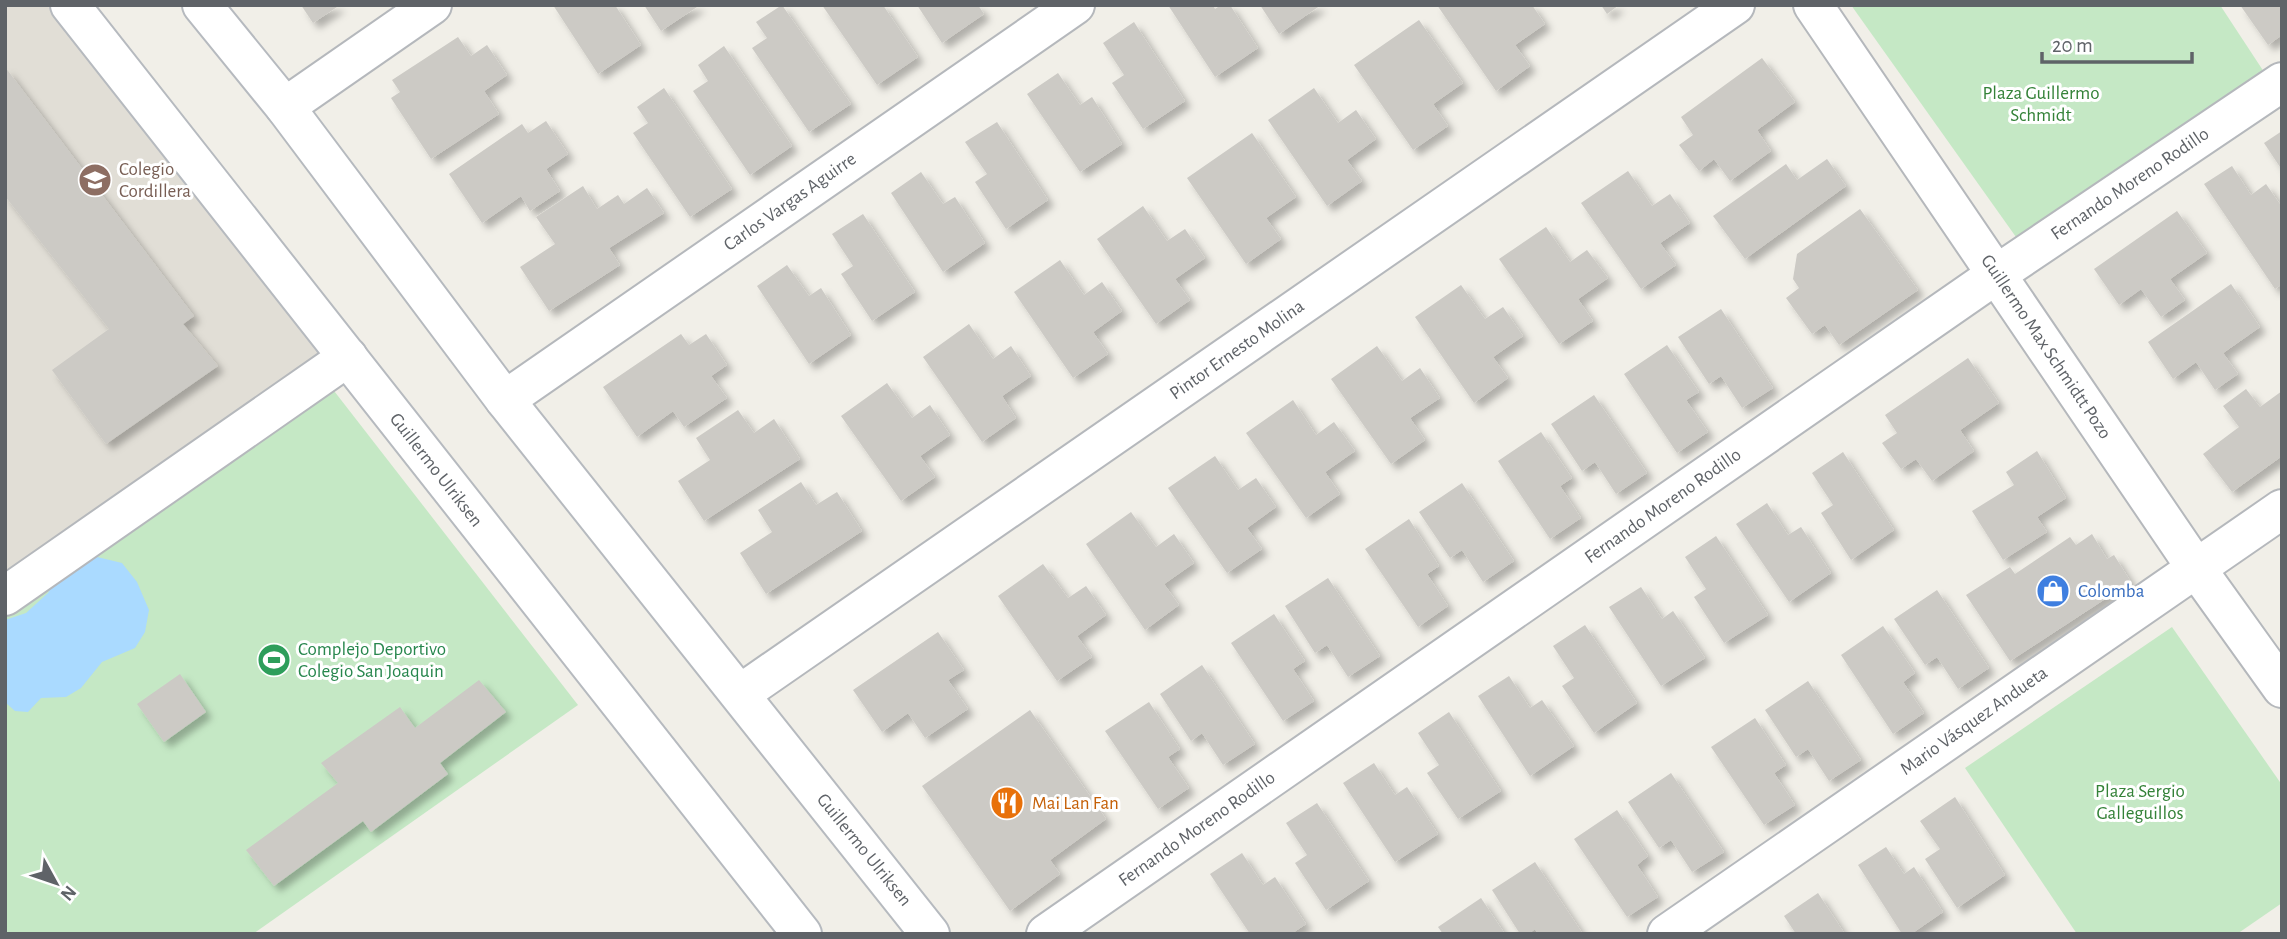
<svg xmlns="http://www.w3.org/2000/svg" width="2287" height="939" font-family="'Alegreya Sans',sans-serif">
<defs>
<filter id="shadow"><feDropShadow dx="6" dy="6" stdDeviation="3.5" flood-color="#0004"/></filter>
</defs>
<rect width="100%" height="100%" fill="#f1efe8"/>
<path fill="#e1ded6" d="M5 5H47L322 355 5 578Z"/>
<g fill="#c5e8c5">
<path d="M1851 5H2220L2266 75 2016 237Z"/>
<path d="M331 387 578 705 253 934H5V615Z"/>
<path d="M2172 627 2282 785V903L2237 934H2077L1965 768Z"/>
</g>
<path fill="#aadaff" d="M93 556 122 563 137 582 149 610 145 632 135 648 102 662 81 688 66 697 41 698 28 712 15 711 5 702V620L26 613 48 593 58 575Z"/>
<g fill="#cccac5" filter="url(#shadow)">
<path d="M301 5H340L313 23Z"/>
<path d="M553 5H615L641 45 598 74Z"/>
<path d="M644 5H700L661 31Z"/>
<path d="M782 5 851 104 809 132 752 48 767 38 756 22Z"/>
<path d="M822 5H883L918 57 877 85Z"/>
<path d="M917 5H978L984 14 942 43Z"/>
<path d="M1168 5H1213L1215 9 1221 5H1230L1258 48 1215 77Z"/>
<path d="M1260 5H1321L1279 34Z"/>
<path d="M1437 5H1532L1545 24 1515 45 1530 66 1496 91Z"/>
<path d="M1601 5H1619L1607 14Z"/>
<path d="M2240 5H2279L2282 9V35L2268 45Z"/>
<path d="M1419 20 1463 83 1433 104 1448 126 1413 150 1354 65Z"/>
<path d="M1134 22 1185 101 1143 129 1112 83 1124 75 1103 43Z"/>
<path d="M458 37 471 56 487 45 507 75 484 91 499 114 431 159 391 98 400 92 392 80Z"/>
<path d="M724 46 792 146 750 175 693 91 708 81 698 65Z"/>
<path d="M1762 58 1795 102 1757 130 1771 151 1730 181 1714 159 1699 171 1679 145 1693 135 1681 117Z"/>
<path d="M5 67 194 316 183 324 218 366 106 444 52 370 109 329 5 196Z"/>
<path d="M1058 73 1080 105 1092 97 1122 144 1080 172 1027 94Z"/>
<path d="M664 88 732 189 690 217 633 133 648 123 637 107Z"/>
<path d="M1314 88 1338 123 1356 110 1376 139 1347 160 1362 181 1327 206 1268 120Z"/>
<path d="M546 121 568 154 546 169 560 191 530 211 521 196 482 223 449 174 522 124 528 133Z"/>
<path d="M997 122 1048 200 1006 229 975 182 987 174 965 142Z"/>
<path d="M2282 131V170L2264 143Z"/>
<path d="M1252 133 1296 197 1266 218 1281 239 1246 264 1187 178Z"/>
<path d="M1827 159 1846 186 1745 259 1713 216 1786 164 1797 180Z"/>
<path d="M2232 166 2251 195 2266 184 2282 207V284L2275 289 2204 184Z"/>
<path d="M1628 171 1652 206 1670 194 1690 223 1660 243 1676 265 1641 289 1581 203Z"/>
<path d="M921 172 943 204 955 197 985 243 943 272 891 193Z"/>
<path d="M583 186 597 209 618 195 624 204 647 188 664 213 609 248 620 265 549 311 520 267 555 244 536 217Z"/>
<path d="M1143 206 1167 241 1185 229 1205 258 1175 279 1190 300 1156 324 1097 239Z"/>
<path d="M1860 209 1918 290 1839 345 1825 325 1812 334 1786 298 1799 288 1793 279 1797 254Z"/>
<path d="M2177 211 2207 253 2170 279 2185 300 2161 317 2141 289 2119 305 2094 269Z"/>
<path d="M863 214 915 292 872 321 841 274 853 266 832 234Z"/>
<path d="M1546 227 1570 262 1587 250 1608 278 1578 299 1593 321 1559 344 1499 259Z"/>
<path d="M1060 260 1084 295 1102 282 1122 311 1093 332 1108 354 1073 378 1014 292Z"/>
<path d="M787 265 809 296 821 288 851 335 809 364 757 286Z"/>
<path d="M2231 284 2260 327 2223 353 2238 374 2215 390 2196 362 2173 379 2148 342Z"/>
<path d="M1461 285 1485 319 1503 307 1523 336 1493 357 1508 378 1474 403 1415 317Z"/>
<path d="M1721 309 1773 388 1742 408 1721 376 1709 384 1678 337Z"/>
<path d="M969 324 993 359 1011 346 1031 376 1002 396 1016 418 982 442 923 357Z"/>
<path d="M681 334 689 345 706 334 727 365 711 376 727 398 684 427 673 411 637 437 603 387Z"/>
<path d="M1667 345 1699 392 1686 400 1708 432 1677 453 1624 374Z"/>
<path d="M1377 346 1402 381 1420 368 1440 398 1410 418 1425 440 1391 464 1331 379Z"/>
<path d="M1968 358 1999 403 1960 430 1974 451 1932 481 1916 459 1901 469 1882 443 1897 433 1885 415Z"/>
<path d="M887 383 912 418 930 405 950 435 920 456 935 477 901 501 841 416Z"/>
<path d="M2246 389 2260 407 2282 391V456L2232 492 2203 454 2239 427 2223 406Z"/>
<path d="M1594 395 1647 473 1616 494 1595 462 1582 471 1551 424Z"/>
<path d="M1293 400 1316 435 1334 422 1355 451 1325 472 1340 494 1306 518 1246 433Z"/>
<path d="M738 410 754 433 774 419 800 459 704 521 678 481 710 460 696 438Z"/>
<path d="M1541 432 1572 478 1560 486 1581 518 1550 539 1498 461Z"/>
<path d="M2037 451 2066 498 2037 517 2047 532 2003 560 1972 511 2014 485 2006 472Z"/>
<path d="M1843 452 1894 530 1851 560 1821 513 1833 505 1812 473Z"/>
<path d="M1215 456 1238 490 1256 478 1276 507 1247 528 1262 549 1227 573 1168 488Z"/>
<path d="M801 482 816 505 837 492 862 531 766 594 740 553 772 532 758 510Z"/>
<path d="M1462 483 1514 561 1483 582 1462 550 1450 558 1419 512Z"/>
<path d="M1767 503 1788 535 1801 527 1831 573 1789 602 1736 524Z"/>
<path d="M1131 512 1156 547 1174 534 1194 563 1164 584 1179 605 1145 630 1086 544Z"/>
<path d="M1409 519 1439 566 1427 574 1448 606 1418 627 1365 549Z"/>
<path d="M2092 534 2107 559 2114 555 2131 582 2010 661 1966 595 2010 567 2015 574 2070 537 2076 545Z"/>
<path d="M1716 536 1768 615 1724 643 1694 597 1706 589 1685 557Z"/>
<path d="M1043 564 1068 598 1086 586 1106 615 1077 636 1092 657 1057 681 998 596Z"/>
<path d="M1328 578 1380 656 1348 677 1327 645 1315 653 1285 606Z"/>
<path d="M1641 587 1662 619 1673 611 1705 658 1661 686 1609 607Z"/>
<path d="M1937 590 1989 668 1958 689 1937 657 1925 665 1894 619Z"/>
<path d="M1274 614 1305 661 1293 669 1314 701 1283 721 1231 643Z"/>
<path d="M1585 625 1637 703 1594 733 1562 686 1574 678 1553 646Z"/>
<path d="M1883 626 1915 673 1903 682 1924 713 1893 734 1841 655Z"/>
<path d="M938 632 964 670 948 680 968 709 925 738 908 713 882 732 853 690Z"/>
<path d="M1202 665 1255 744 1223 765 1202 733 1191 741 1160 694Z"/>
<path d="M180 674 206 712 164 742 137 704Z"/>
<path d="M1509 676 1530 708 1542 700 1574 746 1530 776 1478 696Z"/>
<path d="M479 680 506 712 440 763 448 774 371 832 363 821 274 886 246 850 338 783 321 763 400 707 415 728Z"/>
<path d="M1808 681 1861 760 1829 781 1808 749 1796 757 1765 710Z"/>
<path d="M1149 702 1180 749 1168 757 1189 788 1158 809 1105 731Z"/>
<path d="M1030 710 1106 819 1050 860 1060 874 1010 911 922 786Z"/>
<path d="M1449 712 1501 791 1458 819 1427 773 1439 765 1418 733Z"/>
<path d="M1755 718 1786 765 1774 773 1795 805 1764 825 1711 747Z"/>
<path d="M1374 763 1395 795 1407 787 1438 834 1395 862 1343 783Z"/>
<path d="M1671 773 1724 852 1692 872 1671 840 1659 848 1628 802Z"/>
<path d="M1955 797 2005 875 1957 908 1925 859 1940 849 1920 821Z"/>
<path d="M1317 803 1369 881 1326 910 1295 863 1307 855 1286 823Z"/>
<path d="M1617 810 1648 856 1637 865 1658 897 1627 917 1574 839Z"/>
<path d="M1886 847 1904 874 1914 867 1943 912 1911 934H1902L1858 865Z"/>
<path d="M1242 853 1263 885 1275 877 1306 924 1291 934H1250L1210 874Z"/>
<path d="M1535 862 1583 934H1538L1535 929 1528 934H1520L1492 890Z"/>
<path d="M1818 893 1845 934H1796L1784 916Z"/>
<path d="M1481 898 1505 934H1443L1438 927Z"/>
</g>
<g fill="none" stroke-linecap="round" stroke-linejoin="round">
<defs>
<g id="street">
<path d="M1813 5 2196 568 2282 688"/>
<path d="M285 107 432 5"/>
<path d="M505 400 1075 5"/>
<path d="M5 596 348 357"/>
<path d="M740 694 1735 5"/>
<path d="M1046 934 1997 274 2282 82"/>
<path d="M1667 934 2282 509"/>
</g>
<g id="secondary">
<path d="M70 5 802 934"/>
<path d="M202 5 285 107 505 400 930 934"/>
</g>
</defs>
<use href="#street" stroke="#b5b8bc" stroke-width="42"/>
<use href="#secondary" stroke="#b6babf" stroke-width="42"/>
<use href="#street" stroke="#fff" stroke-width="38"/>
<use href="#secondary" stroke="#fff" stroke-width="38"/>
</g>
<defs>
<symbol id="school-disc" viewBox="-11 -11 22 22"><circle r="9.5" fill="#8d6e63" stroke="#fff"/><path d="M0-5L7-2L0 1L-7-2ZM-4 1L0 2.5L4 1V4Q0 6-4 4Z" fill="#fff"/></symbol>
<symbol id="shop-disc" viewBox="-11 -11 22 22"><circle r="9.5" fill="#3f7fe0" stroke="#fff"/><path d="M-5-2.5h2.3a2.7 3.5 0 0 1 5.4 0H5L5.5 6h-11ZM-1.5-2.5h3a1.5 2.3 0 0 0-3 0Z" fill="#fff"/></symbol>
<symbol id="stadium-disc" viewBox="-11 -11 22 22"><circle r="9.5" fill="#2e9e5b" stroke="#fff"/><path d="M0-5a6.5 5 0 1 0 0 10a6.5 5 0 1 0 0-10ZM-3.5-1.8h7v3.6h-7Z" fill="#fff"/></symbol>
<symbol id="restaurant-disc" viewBox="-11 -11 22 22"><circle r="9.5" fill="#e8710a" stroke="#fff"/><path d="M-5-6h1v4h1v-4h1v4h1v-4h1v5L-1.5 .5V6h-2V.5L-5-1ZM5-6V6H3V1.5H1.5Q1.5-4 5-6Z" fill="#fff"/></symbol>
</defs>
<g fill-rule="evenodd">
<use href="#school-disc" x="76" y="161" width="38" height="38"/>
<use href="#shop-disc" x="2034" y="572" width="38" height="38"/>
<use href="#stadium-disc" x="255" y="641" width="38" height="38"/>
<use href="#restaurant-disc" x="988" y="784" width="38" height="38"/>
</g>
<g text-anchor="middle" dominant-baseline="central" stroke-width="6" stroke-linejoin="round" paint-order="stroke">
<g font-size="19" fill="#348238" stroke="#fff">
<text x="2041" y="93">Plaza Guillermo<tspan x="2041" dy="22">Schmidt</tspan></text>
<text x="2140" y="791">Plaza Sergio<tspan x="2140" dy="22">Galleguillos</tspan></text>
</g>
<g font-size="19" fill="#785e54" stroke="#fff" text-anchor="start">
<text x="119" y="169">Colegio<tspan x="119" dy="22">Cordillera</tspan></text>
</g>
<g font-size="19" fill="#5f6368" stroke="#fff">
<text transform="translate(2130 184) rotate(-34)">Fernando Moreno Rodillo</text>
<text transform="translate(790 202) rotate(-35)">Carlos Vargas Aguirre</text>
<text transform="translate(2046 347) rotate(56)">Guillermo Max Schmidtt Pozo</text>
<text transform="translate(1237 350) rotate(-35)">Pintor Ernesto Molina</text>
<text transform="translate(436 470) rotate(52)">Guillermo Ulriksen</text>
<text transform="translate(1663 506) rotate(-35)">Fernando Moreno Rodillo</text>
<text transform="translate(1974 721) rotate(-35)">Mario Vásquez Andueta</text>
<text transform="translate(1197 829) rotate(-35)">Fernando Moreno Rodillo</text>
<text transform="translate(864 850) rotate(51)">Guillermo Ulriksen</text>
</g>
<g font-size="19" fill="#366cbe" stroke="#fff" text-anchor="start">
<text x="2078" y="591">Colomba</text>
</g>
<g font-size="19" fill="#27864d" stroke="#fff" text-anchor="start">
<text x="298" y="649">Complejo Deportivo<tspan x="298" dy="22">Colegio San Joaquin</tspan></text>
</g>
<g font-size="19" fill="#c56008" stroke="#fff" text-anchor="start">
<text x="1032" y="803">Mai Lan Fan</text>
</g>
</g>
<rect width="2287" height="939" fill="none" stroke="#5f6368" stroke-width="14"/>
<g transform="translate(56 883) rotate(130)" stroke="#ffffff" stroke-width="5" paint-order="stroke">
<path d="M0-5L12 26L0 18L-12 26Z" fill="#5f6368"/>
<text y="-10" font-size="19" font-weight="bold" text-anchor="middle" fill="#5f6368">N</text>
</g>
<path d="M2042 52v10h150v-10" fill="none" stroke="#5f6368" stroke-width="3.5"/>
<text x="2052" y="52" font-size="21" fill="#5f6368" stroke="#ffffff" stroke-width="5" paint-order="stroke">20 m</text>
</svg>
